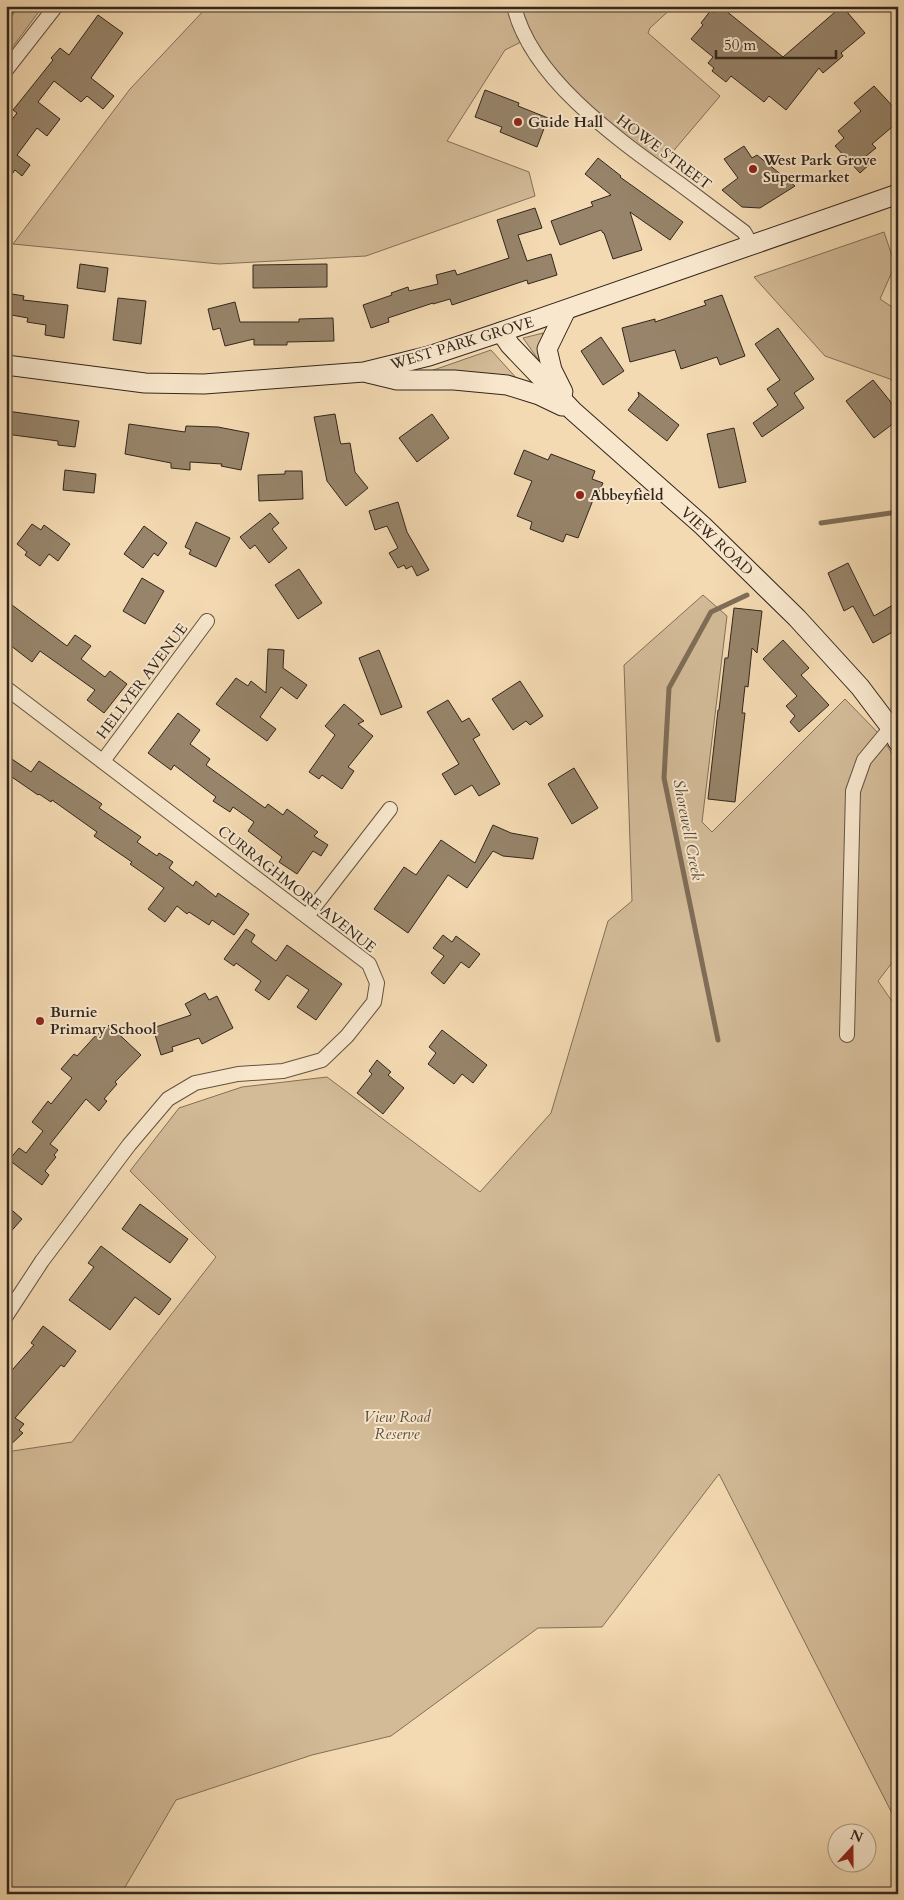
<svg xmlns="http://www.w3.org/2000/svg" width="904" height="1900" font-family="Cardo,serif">
<rect width="100%" height="100%" fill="#f4dab2"/>
<filter id="stains"><feTurbulence type="fractalNoise" baseFrequency=".004" numOctaves="4"/><feColorMatrix values="0 0 0 0 .2 0 0 0 0 .09 0 0 0 0 .02 0 0 0 .5 -.17"/></filter>
<radialGradient id="worn" r=".72"><stop offset=".6" stop-color="#630" stop-opacity="0"/><stop offset="1" stop-color="#630" stop-opacity=".3"/></radialGradient>
<g fill="#d3bb98" stroke="#82705a">
<path d="M19 6H43L6 56V24Z"/>
<path d="M208 6H674L650 28 648 33 720 96 670 155 653 165 595 119 527 39 505 50 447 141 529 172 535 196 366 256 219 264 13 244 130 89Z"/>
<path d="M884 232 895 265 880 299 898 311V385L890 379 825 356 754 277Z"/>
<path d="M543 333 540 362 523 338Z"/>
<path d="M491 350 519 381 422 374Z"/>
<path d="M703 595 727 616 702 822 712 832 845 699 882 737 898 764V955L878 981 898 1010V1825L719 1474 602 1627 538 1628 391 1736 312 1755 176 1800 121 1894H6V1452L72 1442 216 1257 130 1171 179 1108 242 1087 327 1077 480 1192 551 1113 608 921 632 901 624 665Z"/>
</g>
<g fill="none" stroke-linecap="round" stroke-linejoin="round">
<g stroke="#7f6d57" stroke-width="5">
<path d="M821 523 898 512"/>
<path d="M718 1040 664 778 669 688 711 612 747 595"/>
</g>
</g>
<g fill="#97846a" stroke="#32261c">
<path d="M720 6 783 57 842 6 865 33 841 53 843 56 823 73 819 68 786 110 769 96 764 102 731 76 726 82 712 71 714 68 708 63 713 57 691 39 703 25 701 23 711 10 714 13Z"/>
<path d="M98 15 123 33 91 78 114 96 103 109 87 96 81 102 54 81 38 102 60 119 47 136 37 128 17 155 30 165 22 176 15 170 6 182V127L17 113 13 110 53 60 51 58 60 48 69 55Z"/>
<path d="M874 86 898 112V122L872 144 876 148 865 157 871 163 860 173 835 146 844 138 838 131 861 111 854 103Z"/>
<path d="M485 90 519 103 518 106 548 118 537 147 500 132 502 127 475 117Z"/>
<path d="M744 146 752 158 757 155 795 186 760 208 742 207 722 190 738 178 724 159Z"/>
<path d="M598 158 621 176 620 177 683 222 670 240 630 212 642 250 613 259 604 233H603L601 230 560 245 551 221 593 206 591 202 611 195 585 174Z"/>
<path d="M535 208 542 228 518 235 527 261 551 254 557 275 528 284 527 280 452 305 450 299 433 304V303L388 318 389 322 371 328 363 305 392 295 391 293 408 287 409 291 438 284 436 275 455 270 457 275 509 258 497 220Z"/>
<path d="M80 264 108 268 105 292 77 288Z"/>
<path d="M327 264V287L253 288V265Z"/>
<path d="M6 293 24 296 23 300 68 305 64 338 45 335 46 325 27 322 28 318 6 314Z"/>
<path d="M722 295 745 356 720 365 717 357 681 369 675 350 630 362 622 328 655 319V322L706 305 704 301Z"/>
<path d="M118 298 146 301 141 344 113 340Z"/>
<path d="M235 302 240 322H299V319L333 318 334 341 287 342V345H254V339L225 346 220 328 213 330 208 309Z"/>
<path d="M778 328 814 379 794 393 804 408 762 437 753 423 778 405 767 389 780 380 755 344Z"/>
<path d="M601 337 624 371 603 385 581 351Z"/>
<path d="M873 380 898 411V420L874 438 846 401Z"/>
<path d="M638 392 679 425 667 441 628 410 639 396Z"/>
<path d="M7 411 79 421 75 447 58 445V441L6 434Z"/>
<path d="M335 414 340 441 341 444 350 443 355 472 368 488 346 506 327 481 314 417Z"/>
<path d="M432 414 449 438 417 462 399 438Z"/>
<path d="M129 424 185 432 186 426 218 427 249 433 241 470 221 466 222 464 190 462V470L171 468V463L125 454Z"/>
<path d="M734 428 746 482 719 488 707 434Z"/>
<path d="M524 450 548 460 551 454 595 471 592 479 603 483 595 501 593 500 578 538 566 534 563 542 530 529 532 522 517 516 532 481 514 474Z"/>
<path d="M65 470 96 474 94 493 63 490Z"/>
<path d="M285 471H302L303 499 259 501 258 475 285 474Z"/>
<path d="M398 502 407 532 429 570 417 576 412 566 406 569 404 565 398 568 389 553 398 548 387 526 375 530 369 511Z"/>
<path d="M270 513 279 523 272 529 287 548 269 563 255 545 250 549 240 537Z"/>
<path d="M196 522 230 538 216 567 189 554 191 550 185 547Z"/>
<path d="M32 524 41 530 44 525 70 544 58 561 49 554 40 566 25 555 27 552 17 544Z"/>
<path d="M144 526 167 543 158 556 154 553 143 568 124 554Z"/>
<path d="M848 563 874 616 898 602V629L873 643 853 606 844 611 828 573Z"/>
<path d="M299 569 322 603 298 619 275 585Z"/>
<path d="M142 578 164 591 145 624 123 611Z"/>
<path d="M12 605 67 646 75 635 91 646 81 659 105 677 110 671 127 684 104 713 87 700 95 690 40 651 32 662 6 642V613Z"/>
<path d="M734 608 762 611 757 653 752 648 748 687 745 686 742 713H745L735 802 708 799 718 710H719L725 658H728Z"/>
<path d="M783 640 809 668 801 675 829 705 799 732 790 722 795 716 786 706 797 696 763 659Z"/>
<path d="M268 649 284 650 283 668 307 685 297 699 281 687 260 717 276 729 267 741 216 704 236 678 248 686 251 681 266 693Z"/>
<path d="M379 650 402 707 381 715 359 658Z"/>
<path d="M520 681 543 716 530 725 526 721 513 730 492 699Z"/>
<path d="M448 700 462 722 469 718 480 735 473 739 500 784 479 796 472 785 455 795 442 774 459 764 427 712Z"/>
<path d="M344 704 364 721 358 724 373 736 348 767 354 771 342 789 322 775 319 779 309 772 335 735 325 726Z"/>
<path d="M178 713 200 730 190 744 210 759 206 765 265 808 268 804 283 815 287 809 318 832 314 836 328 845 321 856 313 851 297 874 279 862 282 857 248 831 254 822 233 807 230 812 213 801 216 797 174 765 171 770 148 753Z"/>
<path d="M6 755 31 772 39 761 102 804 99 808 141 837 137 842 157 856 159 853 173 862 169 868 193 886 196 881 216 897 218 893 249 914 234 935 212 920 209 925 189 912 187 914 177 906 165 922 148 909 164 888 130 864 132 862 94 836 97 832 52 800 51 802 39 794 38 795 6 773Z"/>
<path d="M574 768 598 808 572 824 548 784Z"/>
<path d="M493 825 511 833 538 838 533 859 503 856 493 851 467 888 448 875 408 933 374 909 404 867 416 875 441 840 475 863Z"/>
<path d="M246 929 255 935 251 942 276 961 287 945 342 984 316 1020 297 1007 309 990 287 975 269 1000 255 990 261 981 236 963 234 966 224 959Z"/>
<path d="M443 935 452 942 456 936 480 954 469 968 461 962 444 984 431 973 444 956 433 948Z"/>
<path d="M205 993 209 1000 217 996 233 1028 202 1044 199 1038 172 1047 173 1051 161 1055 153 1028 191 1015 185 1004Z"/>
<path d="M109 1025 141 1055 115 1082 117 1084 104 1099 107 1101 99 1111 86 1099 50 1144 58 1150 54 1155 56 1157 45 1171 49 1175 42 1185 9 1160 19 1148 26 1153 43 1131 32 1122 48 1101 51 1104 72 1078 61 1069 74 1054 77 1056 98 1033 100 1035Z"/>
<path d="M442 1030 487 1065 473 1083 462 1074 454 1084 428 1064 436 1053 429 1047Z"/>
<path d="M377 1060 391 1072 388 1075 404 1088 383 1114 357 1093 372 1074 369 1071Z"/>
<path d="M140 1204 188 1239 170 1263 122 1229Z"/>
<path d="M6 1205 22 1219 6 1237Z"/>
<path d="M101 1246 171 1299 159 1315 135 1297 110 1330 69 1300 94 1267 88 1263Z"/>
<path d="M43 1326 76 1351 64 1367 61 1365 15 1418 24 1424 19 1430 23 1433 6 1449V1377L34 1345 31 1343Z"/>
</g>
<g fill="none" stroke-linecap="round" stroke-linejoin="round">
<defs>
<g id="street">
<path d="M514 6C531 80 622 142 680 184 701 200 723 216 744 232L751 244"/>
<path d="M6 9 9 6"/>
<path d="M6 70 56 6"/>
<path d="M6 688 369 964 377 983 374 1002 347 1036 322 1060 283 1071 238 1074 195 1083 168 1099 129 1145 42 1261 6 1316"/>
<path d="M103 761 207 621"/>
<path d="M307 916 390 809"/>
<path d="M847 1035 853 791 864 760 898 719"/>
</g>
<g id="secondary">
<path d="M501 332 510 345 573 411 703 526 797 618 860 687 891 728 898 742"/>
<path d="M6 365 145 383 204 384 364 372 429 356 501 332 898 194"/>
<path d="M368 373 397 380H454L507 385 539 395 562 406"/>
<path d="M563 392 552 370 547 349 566 310"/>
</g>
</defs>
<use href="#street" stroke="#625342" stroke-width="16"/>
<use href="#secondary" stroke="#32261c" stroke-width="21"/>
<use href="#street" stroke="#f8e7cd" stroke-width="14"/>
<use href="#secondary" stroke="#f8e7cd" stroke-width="19"/>
</g>
<g fill="#8f2418" stroke="#f8e7cd" stroke-width="2">
<circle cx="518" cy="122" r="5"/>
<circle cx="753" cy="169" r="5"/>
<circle cx="580" cy="495" r="5"/>
<circle cx="40" cy="1021" r="5"/>
</g>
<g text-anchor="middle" dominant-baseline="central" stroke-width="4" stroke-linejoin="round" paint-order="stroke">
<g font-size="15" font-weight="bold" fill="#32261c" stroke="#f8e7cd" text-anchor="start">
<text x="528" y="122">Guide Hall</text>
<text x="763" y="160">West Park Grove<tspan x="763" dy="17">Supermarket</tspan></text>
<text x="590" y="495">Abbeyfield</text>
<text x="50" y="1012">Burnie<tspan x="50" dy="17">Primary School</tspan></text>
</g>
<g font-size="15" fill="#32261c" stroke="#f8e7cd">
<text transform="translate(664 152) rotate(37)">HOWE STREET</text>
<text transform="translate(462 343) rotate(-17)">WEST PARK GROVE</text>
<text transform="translate(717 541) rotate(43)">VIEW ROAD</text>
<text transform="translate(142 681) rotate(-53)">HELLYER AVENUE</text>
<text transform="translate(297 889) rotate(38)">CURRAGHMORE AVENUE</text>
</g>
<g font-size="15" font-style="italic" fill="#5a4b3b" stroke="#f8e7cd">
<text x="397" y="1417">View Road<tspan x="397" dy="17">Reserve</tspan></text>
</g>
<g font-size="16" font-style="italic" fill="#584a3a" stroke="#f8e7cd">
<text transform="translate(688 830) rotate(79)">Shorewell Creek</text>
</g>
</g>
<rect width="904" height="1900" fill="none" stroke="#f4dab2" stroke-width="25"/>
<rect x="8" y="8" width="889" height="1885" fill="none" stroke="#32261c" stroke-width="2.5"/>
<rect x="12" y="12" width="879" height="1875" fill="none" stroke="#32261c"/>
<g transform="translate(852 1848) rotate(21)"><circle r="24" fill="#f8e7cd" stroke="#a99a86"/>
<path d="M0-4L9 19L0 12L-9 19Z" fill="#8f2418"/>
<text y="-8" font-size="14" font-weight="bold" text-anchor="middle" fill="#32261c">N</text>
</g>
<path d="M716 50v8h120v-8" fill="none" stroke="#32261c" stroke-width="2.5"/>
<text x="724" y="50" font-size="15" fill="#32261c" stroke="#f8e7cd" stroke-width="4" paint-order="stroke">50 m</text>
<rect width="100%" height="100%" filter="url(#stains)"/>
<rect width="100%" height="100%" fill="url(#worn)"/>
</svg>
